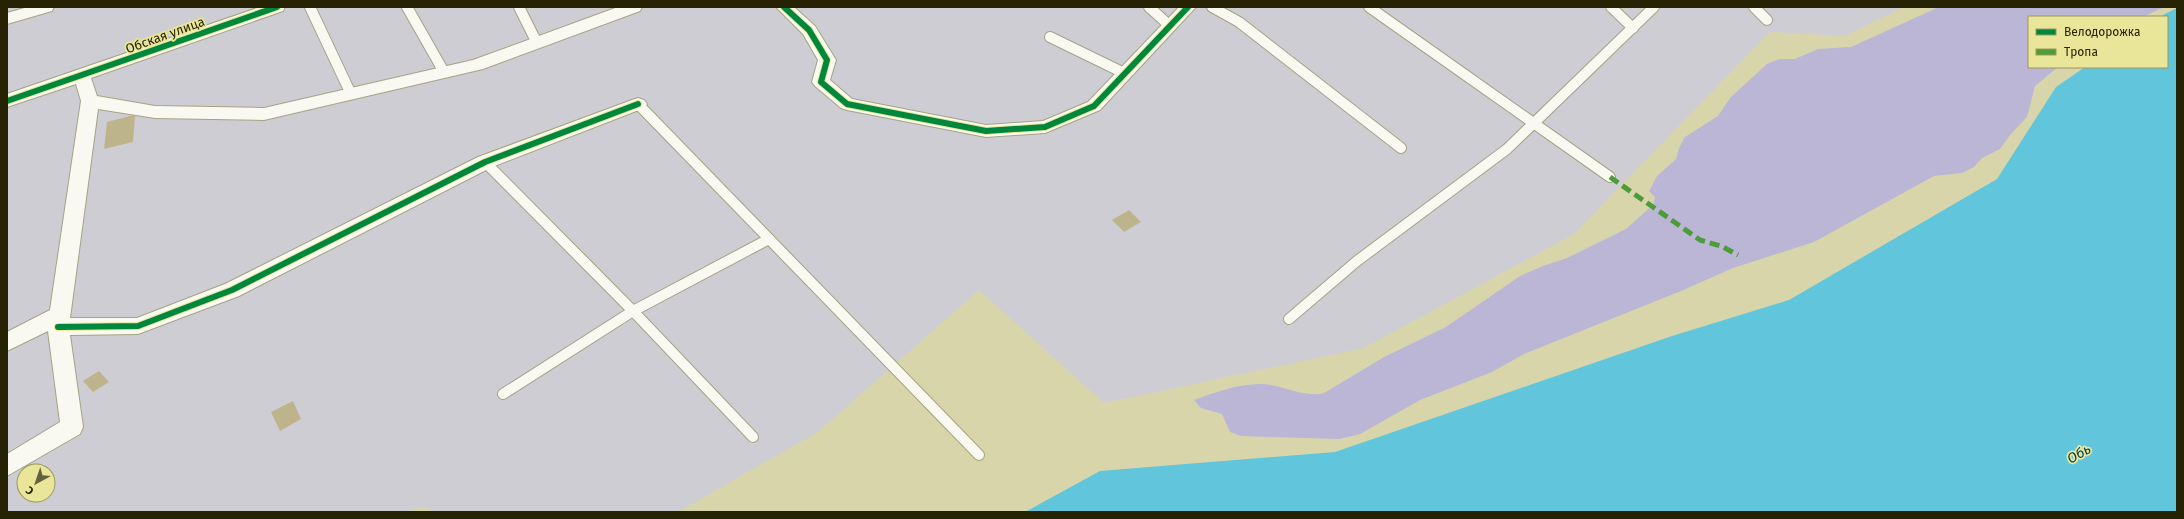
<svg xmlns="http://www.w3.org/2000/svg" width="2184" height="519" font-family="'Fira Sans',sans-serif">
<rect width="100%" height="100%" fill="#d8d5ab"/>
<path fill="#cfcdd4" fill-rule="evenodd" d="M7 7H1904L1845 36 1770 32 1574 234 1364 348 1104 403 979 290 818 432 678 512H433L423 507 406 512H7ZM24 471H48V495H24Z"/>
<path fill="#bbb6d6" d="M1939 7H2164L2143 17H2029V67H2058L2035 86 2027 117 2010 135 2000 149 1982 158 1974 167 1962 173 1934 176 1814 242 1733 268 1681 291 1524 354 1492 372 1420 400 1360 434 1339 439 1241 436 1230 432 1222 414 1201 408 1194 400C1216 392 1240 383 1264 384 1284 386 1304 398 1324 393L1384 357 1446 327 1520 276 1543 266 1567 258 1626 229 1653 205 1655 197 1649 191 1657 176 1676 159 1679 148 1685 137 1718 116 1731 97 1767 64 1779 59H1795L1818 49 1851 47Z"/>
<path fill="#61c6db" d="M2177 8V512H1025L1100 471 1335 452 1672 336 1789 300 1997 179 2056 87 2085 67H2167V17H2159Z"/>
<g fill="#beb48c">
<path d="M130 116H135L133 142 104 149 107 122Z"/>
<path d="M1129 210 1141 222 1124 232 1112 220Z"/>
<path d="M99 371 109 382 93 392 83 381Z"/>
<path d="M293 401 301 419 280 431 271 412Z"/>
</g>
<g fill="none" stroke-linecap="round" stroke-linejoin="round">
<defs>
<g id="lane">
<path d="M310 7 351 94"/>
<path d="M407 7 444 72"/>
<path d="M519 7 537 43"/>
<path d="M1149 7 1170 26"/>
<path d="M1212 7 1239 22 1401 148"/>
<path d="M1369 7 1610 177"/>
<path d="M1611 7 1633 28"/>
<path d="M1754 7 1767 20"/>
<path d="M1050 37 1124 73"/>
<path d="M638 104 979 455"/>
<path d="M485 162 633 311 753 437"/>
<path d="M1289 319 1357 261 1507 149 1654 7"/>
<path d="M503 394 633 311 769 239"/>
</g>
<g id="street">
<path d="M28 7H54L52 11 7 24V13Z"/>
<path d="M260 7H285L283 11 91 78 97 96 155 106 264 108 473 60 618 7H642L640 11 483 69 264 120 155 118 98 109 70 318H137L225 284 478 157 632 100 638 98 644 100 647 104 644 108 492 167 239 296 138 334 70 335 83 427 80 434 7 476V454L60 422 48 331 7 351V332L50 310 81 101 76 84 7 107V94Z"/>
<path d="M776 7H794L815 26 836 60 830 80 852 99 986 125 1043 121 1088 102 1179 7H1196L1100 110 1045 133 986 137 847 110 841 108 815 86 812 82 818 60 803 34Z"/>
</g>
</defs>
<use href="#lane" stroke="#a5a382" stroke-width="12"/>
<use href="#street" stroke="#a5a382" stroke-width="2"/>
<use href="#lane" stroke="#f9f9f2" stroke-width="10"/>
<use href="#street" fill="#f9f9f2" fill-rule="evenodd"/>
<path stroke="#4e9b3a" stroke-width="5" stroke-dasharray="10 5" stroke-linecap="butt" d="M1610 177 1700 240 1721 246 1738 255"/>
<defs>
<g id="cycleway">
<path d="M784 7 809 30 827 60 821 82 847 104 986 131 1045 127 1094 106 1188 7"/>
<path d="M7 101 277 7"/>
<path d="M58 327 138 326 232 290 485 162 638 104"/>
</g>
</defs>
<use href="#cycleway" stroke="#eae699" stroke-width="8"/>
<use href="#cycleway" stroke="#00873e" stroke-width="6"/>
</g>
<g text-anchor="middle" dominant-baseline="central" stroke-width="3.5" stroke-linejoin="round" paint-order="stroke">
<g font-size="13" fill="#252304" stroke="#eae699">
<text transform="translate(165 35) rotate(-20)">Обская улица</text>
</g>
<g font-size="14" font-style="italic" fill="#024154" stroke="#eae699">
<text transform="translate(2079 454) rotate(-30)">Обь</text>
</g>
</g>
<rect width="2184" height="519" fill="none" stroke="#252304" stroke-width="16"/>
<rect x="2028" y="16" width="140" height="52" fill="#eae699" stroke="#9b985d"/>
<rect x="2036" y="29" width="20" height="6" fill="#00873e" stroke="#9b985d"/>
<text x="2064" y="36" font-size="12" fill="#252304">Велодорожка</text>
<rect x="2036" y="49" width="20" height="6" fill="#4e9b3a" stroke="#9b985d"/>
<text x="2064" y="56" font-size="12" fill="#252304">Тропа</text>
<g transform="translate(36 483) rotate(220)"><circle r="19" fill="#eae699" stroke="#9b985d"/>
<path d="M0-3L7 15L0 10L-7 15Z" fill="#64613e"/>
<text y="-6" font-size="11" font-weight="bold" text-anchor="middle" fill="#252304">С</text>
</g>
</svg>
